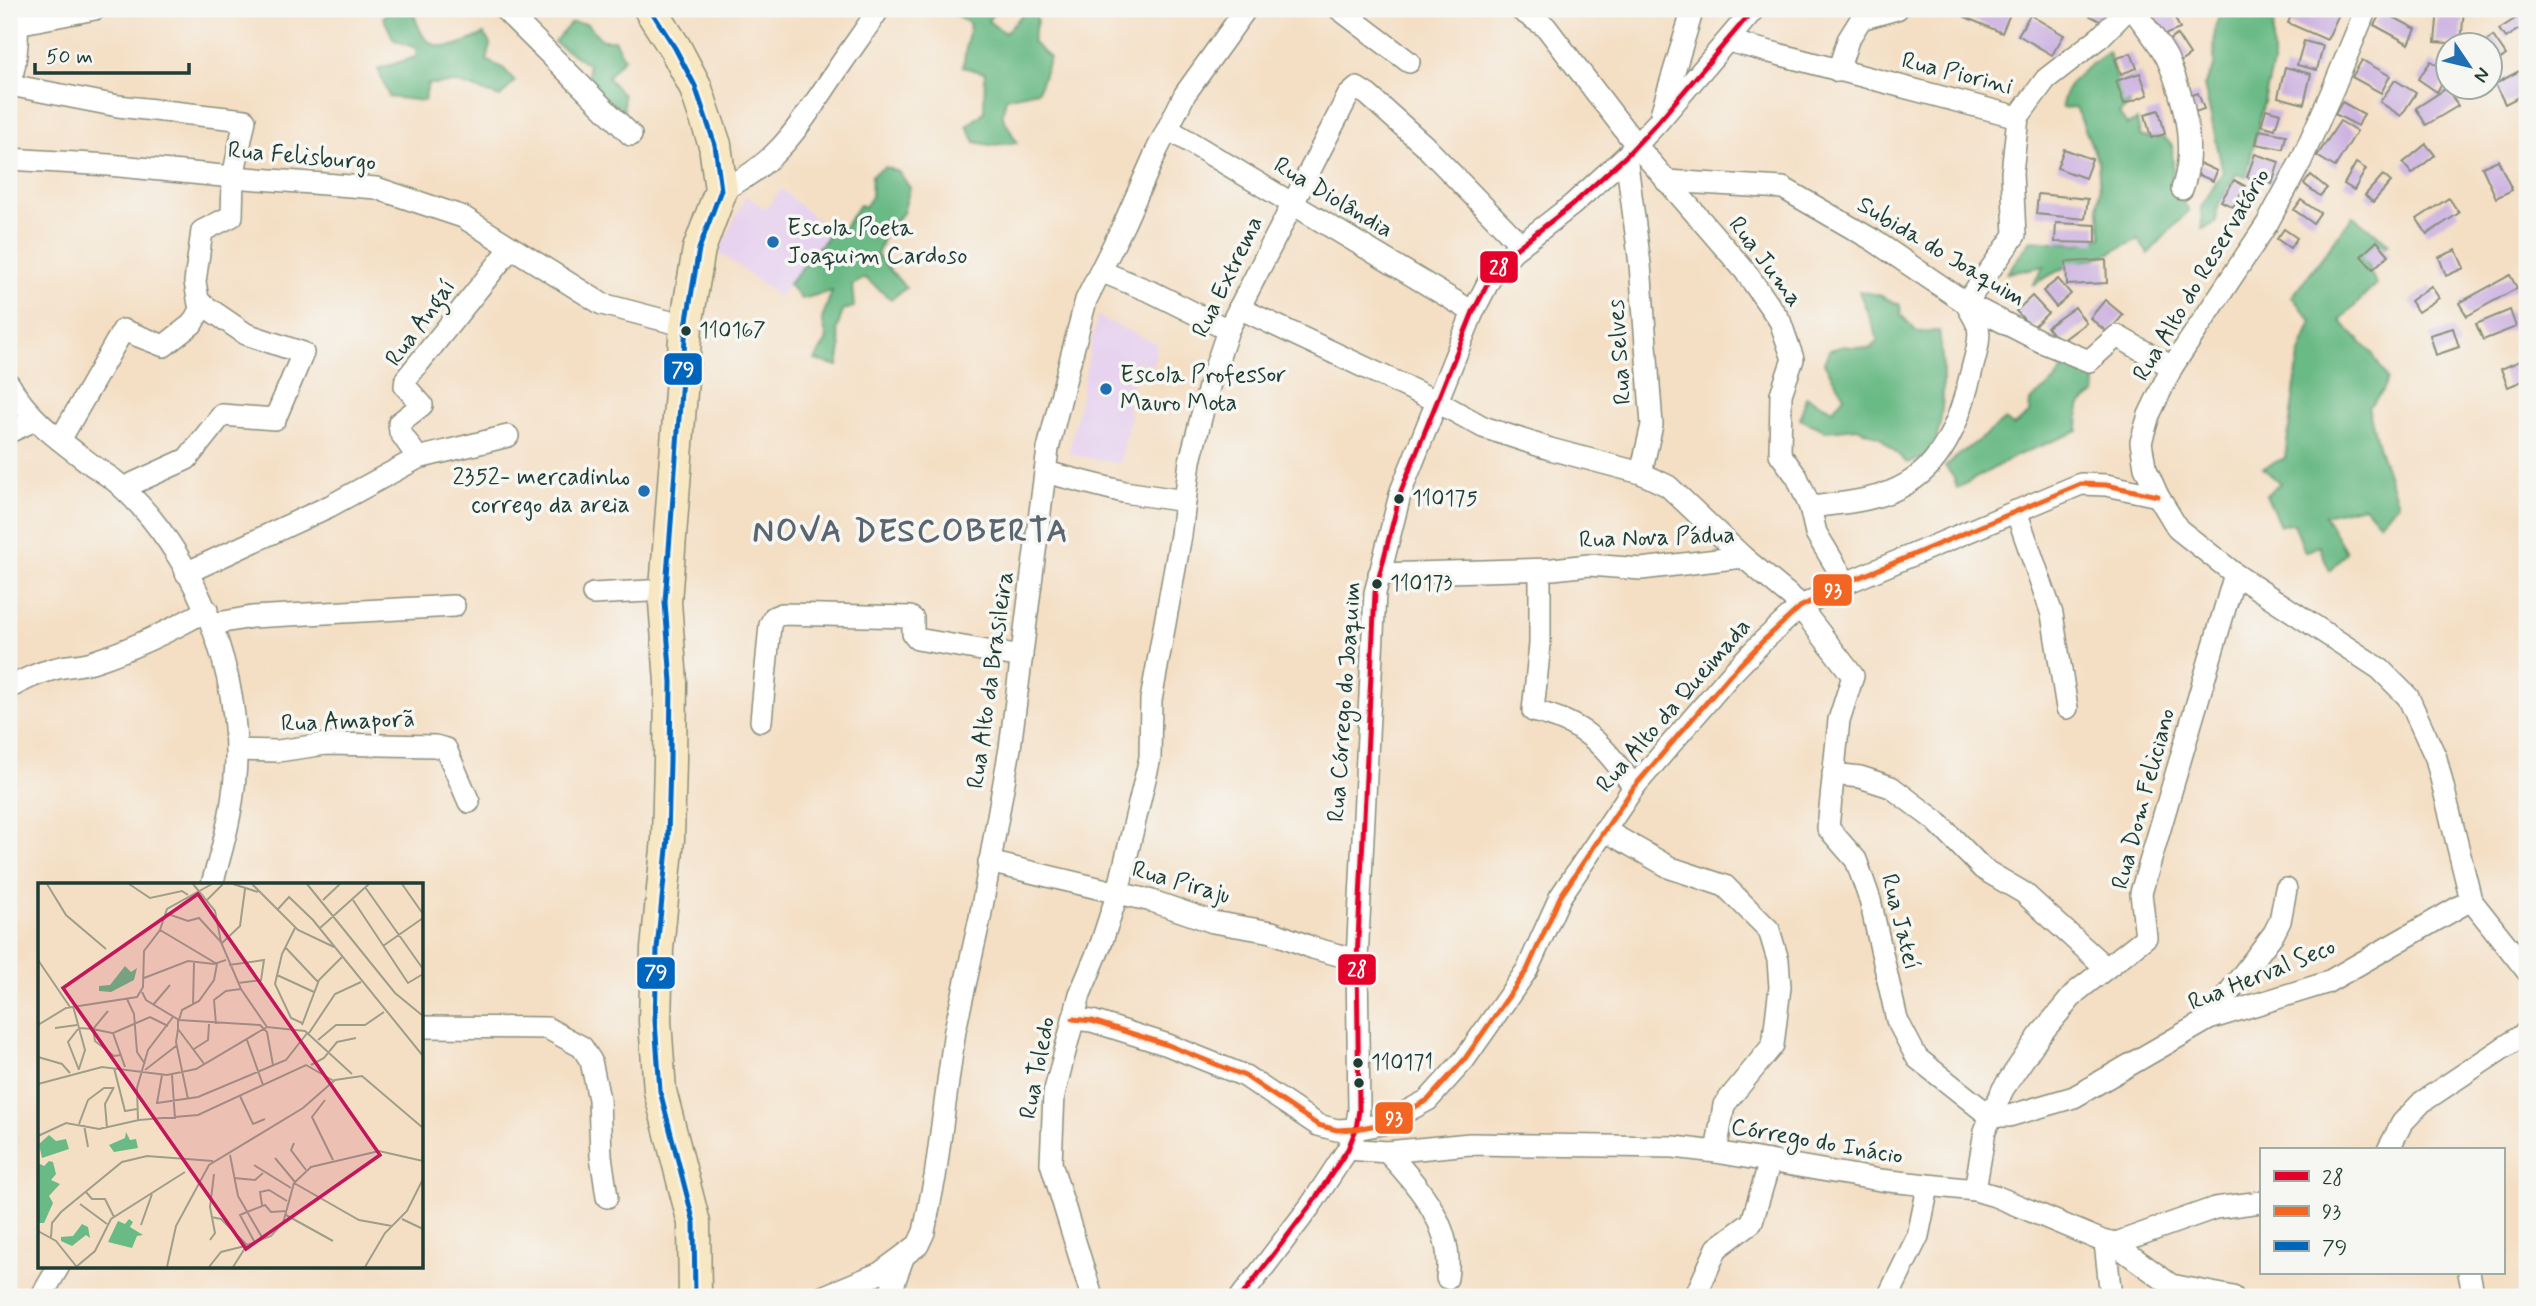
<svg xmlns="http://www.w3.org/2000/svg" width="2536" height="1306" font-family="Mynerve,sans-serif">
<rect width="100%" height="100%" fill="#f6f6f2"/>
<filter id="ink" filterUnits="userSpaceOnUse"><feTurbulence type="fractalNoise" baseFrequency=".0143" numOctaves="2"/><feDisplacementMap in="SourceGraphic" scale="14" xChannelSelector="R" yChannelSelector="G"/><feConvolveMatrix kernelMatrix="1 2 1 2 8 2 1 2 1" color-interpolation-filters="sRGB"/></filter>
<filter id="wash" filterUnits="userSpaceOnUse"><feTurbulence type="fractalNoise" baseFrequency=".00686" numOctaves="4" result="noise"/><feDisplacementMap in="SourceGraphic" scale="28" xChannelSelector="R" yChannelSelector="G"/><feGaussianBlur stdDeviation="1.57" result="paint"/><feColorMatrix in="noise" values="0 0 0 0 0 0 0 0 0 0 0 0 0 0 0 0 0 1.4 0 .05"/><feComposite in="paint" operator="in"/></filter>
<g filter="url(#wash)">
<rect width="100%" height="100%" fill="#f4dfc4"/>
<g fill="#e7d2ef">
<path d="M781 189 831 232 779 297 719 252 746 196 766 209Z"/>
<path d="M1097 316 1157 344 1153 365 1135 361 1127 412 1131 413 1120 464 1069 454Z"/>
</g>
<g fill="#6aba85" stroke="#447c5c" stroke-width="2">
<path d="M391 9H411C416 17 419 33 426 39 443 55 467 42 484 34L490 44 487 61 503 68 515 81 500 97 459 83 428 84 424 101 389 97 378 69 416 57V48L394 40 383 17Z"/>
<path d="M959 9H996L988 21 1005 33 1028 9H1034L1037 21 1032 42 1050 58 1038 91 1006 98 1002 115 1017 143 990 145 975 142 967 126 984 112 985 73 963 67 970 24 955 14Z"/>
<path d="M2212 9H2276L2273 31V64L2246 177 2236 174 2217 208 2216 223 2202 229 2201 207 2223 172 2204 86 2214 67 2215 27 2220 15Z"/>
<path d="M571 23H586L602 40H614L624 58 607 77 623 95 624 112 588 86V64L554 42Z"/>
<path d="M2109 52 2116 81 2130 104 2119 114 2127 125 2137 120 2140 136 2164 138 2172 145 2173 170 2170 186 2189 210 2148 254 2138 239 2106 255 2067 266 2032 285 2045 266 2007 273 2031 240 2079 244 2102 237 2098 203 2100 190 2098 161 2076 107 2062 108C2063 80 2088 67 2109 52Z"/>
<path d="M885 167 899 172 910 188 903 213 886 231 877 255 906 288 891 299 865 278 852 285 854 307 843 310 837 330 841 347 838 366 815 360 827 339 822 319 832 291 801 299 789 284 831 232 843 229 859 205 865 207 871 198 872 175Z"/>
<path d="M2353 216 2389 244 2375 254 2367 264 2376 284 2340 321 2372 353 2387 379 2383 391 2368 407 2378 446 2398 504 2379 523 2364 506 2324 515 2346 552 2330 571 2319 546 2305 552 2294 524 2280 525 2266 495 2280 483 2263 468 2285 458 2299 356 2312 321 2292 297Z"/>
<path d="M1859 291 1879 295 1900 305 1901 315 1917 332 1939 331C1943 358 1950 441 1923 458 1919 461 1911 461 1907 463L1880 437 1857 428 1826 431 1800 419 1806 397 1833 410 1844 396 1824 363 1829 350 1844 346 1870 349 1878 339Z"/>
<path d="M2070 358 2095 373V394L2079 406 2078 431 2018 455 1957 488 1954 478 1945 466 2005 420 2013 426 2029 414 2030 401 2055 381Z"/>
</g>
<g id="blocks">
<g fill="#cdb3e1">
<path d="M1969 9H1999L2010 14 2002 33 1965 17Z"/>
<path d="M2085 9H2116L2107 25 2083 12Z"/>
<path d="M2159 9H2171L2180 29 2159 37 2149 13Z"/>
<path d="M2287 9H2326L2339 14 2327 40 2288 23 2293 11Z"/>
<path d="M2438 9H2464L2461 44 2435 42Z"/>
<path d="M2382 11 2416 29 2409 44 2374 25Z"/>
<path d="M2526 12 2527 24 2505 38 2499 29Z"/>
<path d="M2030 15 2064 35 2052 55 2018 35Z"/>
<path d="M2177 35 2190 55 2176 65 2163 44Z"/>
<path d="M2493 36 2506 55 2490 67V46H2480Z"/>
<path d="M2304 41 2323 46 2317 70 2297 65Z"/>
<path d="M2131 53 2137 68 2121 74 2115 59Z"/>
<path d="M2362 60 2390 76 2381 93 2352 77Z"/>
<path d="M2431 61 2448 73 2437 92 2418 79Z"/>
<path d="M2285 67 2311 74 2304 104 2278 97Z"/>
<path d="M2519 71 2527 86V93L2505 104 2495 84Z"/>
<path d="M2140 73 2148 95 2124 104 2116 81Z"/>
<path d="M2395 80 2416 93 2401 116 2380 102Z"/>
<path d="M2447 88 2458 106 2426 125 2416 108Z"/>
<path d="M2198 93 2204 109 2192 113 2187 97Z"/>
<path d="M2342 102 2364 114 2358 126 2335 114Z"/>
<path d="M2266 109 2280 113 2275 129 2261 125Z"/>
<path d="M2159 110 2165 134 2151 138 2145 114Z"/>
<path d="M2340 121 2357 131 2335 167 2317 156Z"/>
<path d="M2259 130 2286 135 2283 149 2256 144Z"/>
<path d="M2426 144 2435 155 2412 174 2403 163Z"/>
<path d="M2064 149 2092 159 2085 178 2057 168Z"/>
<path d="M2255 154 2279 162 2272 184 2247 177Z"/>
<path d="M2498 160 2512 190 2496 198 2482 167Z"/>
<path d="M2197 162 2217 171 2213 181 2192 172Z"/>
<path d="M2356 163 2366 169 2354 190 2344 184Z"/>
<path d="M2311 175 2327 188 2320 196 2304 184Z"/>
<path d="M2383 175 2391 182 2373 202 2365 195Z"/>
<path d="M2234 180 2245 186 2233 207 2221 201Z"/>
<path d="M2038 194 2088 199 2085 219 2036 214Z"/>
<path d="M2449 198 2459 213 2427 234 2417 219Z"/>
<path d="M2301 200 2320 213 2313 223 2294 210Z"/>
<path d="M2056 223 2096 225V243L2055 242Z"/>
<path d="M2284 229 2297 238 2290 248 2277 239Z"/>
<path d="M2377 241 2389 255 2373 269 2361 256Z"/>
<path d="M2456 250 2464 268 2446 276 2439 257Z"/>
<path d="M2106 260 2107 283 2067 285 2066 262Z"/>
<path d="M2510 275 2517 288 2467 316 2459 303Z"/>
<path d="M2058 279 2071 294 2056 307 2043 291Z"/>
<path d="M2431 286 2439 298 2418 312 2410 301Z"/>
<path d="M2032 296 2048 313 2032 328 2016 311Z"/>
<path d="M2105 300 2123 315 2108 333 2090 318Z"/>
<path d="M2075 307 2086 323 2059 343 2047 327Z"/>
<path d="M2510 310 2516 327 2483 340 2476 324Z"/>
<path d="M2453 328 2459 347 2436 355 2430 335Z"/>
<path d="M2527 358V379L2508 387 2501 369Z"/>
</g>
</g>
</g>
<g filter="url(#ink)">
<use href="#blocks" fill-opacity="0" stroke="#8a8e7c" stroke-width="2"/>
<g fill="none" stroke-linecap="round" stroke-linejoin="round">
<defs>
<g id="street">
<path d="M504 9 631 135"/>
<path d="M1339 9 1409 62"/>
<path d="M1519 9 1546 27 1636 145 1745 271 1780 321 1793 359 1781 394 1780 454 1797 477 1810 507 1816 533 1846 583"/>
<path d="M2133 9C2144 25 2158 41 2167 58 2184 97 2197 148 2182 189"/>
<path d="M2366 9 2333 89 2301 161 2267 224 2172 367 2149 415 2141 442 2145 467 2158 496 2178 529 2235 574 2380 669 2408 697 2436 758 2471 900 2527 971"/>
<path d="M17 24 95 9"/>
<path d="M1728 41 2018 117 2012 173 2015 235 1966 303C1969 310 1976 319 1978 327 1981 339 1975 358 1972 369 1962 411 1948 459 1908 483 1879 501 1843 503 1810 507"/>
<path d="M1838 71 1848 40 1861 19 1897 9"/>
<path d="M10 85 118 106 245 120 233 177 232 216 202 231 195 282 200 310 192 324 164 346 123 330 60 440"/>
<path d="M9 88C16 63 21 34 14 9"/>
<path d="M1661 114 1693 9"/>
<path d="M2018 117 2046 79 2100 37 2128 9"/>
<path d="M1168 129 1473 312"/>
<path d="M1626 156 1640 264 1652 425 1641 473"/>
<path d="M9 159 109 165 233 177 376 188 463 217 602 304 686 326"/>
<path d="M1666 181 1783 188 1873 240 1966 303 2042 342 2089 361 2117 336 2172 367"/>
<path d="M721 190C776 166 800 125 833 76 848 53 864 32 879 9"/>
<path d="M1100 271 1154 293 1228 330"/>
<path d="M1239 308 1436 401 1483 427 1550 449 1641 473 1668 486 1743 557"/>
<path d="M9 384C28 419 61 441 92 465 102 472 113 478 122 487 190 551 235 655 236 749 237 794 225 841 212 884"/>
<path d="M9 432 35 420"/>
<path d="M418 458 400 432 399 423 422 405 405 386 406 379 511 248"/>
<path d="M1045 472 1124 492 1185 501"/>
<path d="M123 488 187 459 222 415 275 419 303 353 246 334 199 302"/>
<path d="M2016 511 2052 614 2067 708"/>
<path d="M1540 570V644L1533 711C1586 723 1603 745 1634 787"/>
<path d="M186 573 330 506 418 458 508 436"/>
<path d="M1379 574 1553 569 1589 565 1641 569 1743 557 1802 606"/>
<path d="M593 594 666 590"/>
<path d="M1800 607 1853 676 1839 720 1828 828 1856 860 1870 900 1897 1020 1917 1058 1990 1116H2009L2074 1097 2209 1019 2326 983 2471 900"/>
<path d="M212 624 252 617 454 606"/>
<path d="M9 688C23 680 38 673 54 669 66 665 79 666 92 662 132 649 170 631 207 610"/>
<path d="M761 721 770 625 774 617 782 614 910 617 913 619V634L917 639 1022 657"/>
<path d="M236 750 278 751 326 744 435 746 446 749 469 802"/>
<path d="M1833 774 1860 777 1891 787 1936 821 1983 869 2024 893 2105 967"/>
<path d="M1604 830 1671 868 1725 886 1769 930 1778 960 1780 987 1773 1045 1724 1105 1716 1152"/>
<path d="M989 862 1152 901 1213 922 1272 932 1313 948 1357 960"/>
<path d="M1073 1019 1092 1021 1168 1045 1245 1076 1318 1125 1337 1130 1356 1129 1382 1124 1398 1116 1428 1100 1464 1060 1527 970 1560 897 1634 787 1730 675 1763 641 1800 607 1846 583 2081 484 2106 485 2158 496"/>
<path d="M2209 1019 2274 933 2280 921 2286 889"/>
<path d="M422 1027 547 1028 582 1047 591 1061 599 1099 601 1156 607 1197"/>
<path d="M1348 1149 1387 1152 1470 1144 1674 1147 1716 1152 1880 1180 1975 1190 1995 1196 2105 1242 2116 1243 2215 1208 2261 1202"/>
<path d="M2388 1150 2402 1123 2422 1102 2527 1032"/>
<path d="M1387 1152C1419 1186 1455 1228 1447 1278"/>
<path d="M1975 1190 1985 1131 2003 1089 2040 1035 2076 992 2146 937 2141 893 2235 574"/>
<path d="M2105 1242 2111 1297"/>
<path d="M2112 1242 2171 1285 2233 1297"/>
<path d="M2469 1273 2474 1297"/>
<path d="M41 1297 59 1266"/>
<path d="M822 1297 880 1273 918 1245 924 1232 935 1177 955 1030 980 918 1010 748 1048 449 1067 373 1086 300 1124 224 1157 150 1185 94 1246 9"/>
<path d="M889 1297 903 1258"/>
<path d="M1092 1297 1051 1163 1054 1094 1080 994 1101 944 1118 892 1150 758 1151 700 1181 535 1190 461 1210 383 1228 330 1348 96 1357 88 1368 95 1424 145 1521 245"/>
<path d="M1241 1297 1311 1205 1348 1149 1356 1129 1359 1110 1357 960 1375 593 1401 491 1473 312 1492 275 1513 251 1572 205 1626 156 1658 122 1754 9"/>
<path d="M1695 1297 1717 1248 1752 1222 1770 1161"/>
<path d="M1888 1297 1918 1236 1928 1187"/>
</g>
<path id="secondary" d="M650 9 675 48 695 86 715 145 721 190 699 249 686 326 665 602 671 682 670 761 668 839 657 949 655 1021 660 1091 694 1223 695 1297"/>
</defs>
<use href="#street" stroke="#8a8e7c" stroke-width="24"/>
<use href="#secondary" stroke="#8a8e7c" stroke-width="35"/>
<use href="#street" stroke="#fff" stroke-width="21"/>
<use href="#secondary" stroke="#f8e7c3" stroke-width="32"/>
<defs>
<path id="bus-1" d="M1241 1297 1311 1205 1348 1149 1356 1129 1359 1110 1357 960 1375 593 1401 491 1473 312 1492 275 1513 251 1572 205 1626 156 1658 122 1754 9"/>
<path id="bus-2" d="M1073 1019 1092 1021 1168 1045 1245 1076 1318 1125 1337 1130 1356 1129 1382 1124 1398 1116 1428 1100 1464 1060 1527 970 1560 897 1634 787 1730 675 1763 641 1800 607 1846 583 2081 484 2106 485 2158 496"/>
<path id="bus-3" d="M650 9 675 48 695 86 715 145 721 190 699 249 686 326 665 602 671 682 670 761 668 839 657 949 655 1021 660 1091 694 1223 695 1297"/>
</defs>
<use href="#bus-1" stroke="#f6f6f2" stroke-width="10"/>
<use href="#bus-2" stroke="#f6f6f2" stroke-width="10"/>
<use href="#bus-3" stroke="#f6f6f2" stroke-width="10"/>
<use href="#bus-1" stroke="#e4002b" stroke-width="5"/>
<use href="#bus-2" stroke="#f26522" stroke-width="5"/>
<use href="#bus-3" stroke="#0065bd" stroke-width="5"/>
</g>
</g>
<g fill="#1f6fb2" stroke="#f6f6f2" stroke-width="2.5">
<circle cx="773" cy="242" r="7"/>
<circle cx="1106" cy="389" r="7"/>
<circle cx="644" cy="491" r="7"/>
</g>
<g fill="#1f3d34" stroke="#f6f6f2" stroke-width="2.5">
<circle cx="686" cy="331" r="6"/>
<circle cx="1399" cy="499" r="6"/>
<circle cx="1377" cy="584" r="6"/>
<circle cx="1358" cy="1063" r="6"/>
<circle cx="1359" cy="1083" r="6"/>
</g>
<g text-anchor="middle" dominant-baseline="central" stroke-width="7" stroke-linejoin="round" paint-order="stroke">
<g font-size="22" fill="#1f3d34" stroke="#f6f6f2" text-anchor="start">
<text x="699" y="331">110167</text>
<text x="1412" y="499">110175</text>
<text x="1390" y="584">110173</text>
<text x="1371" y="1063">110171</text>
</g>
<g font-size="24" fill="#1f3d34" stroke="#f6f6f2">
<text transform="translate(1957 74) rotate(14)">Rua Piorini</text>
<text transform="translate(302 157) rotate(5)">Rua Felisburgo</text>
<text transform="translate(1333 198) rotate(31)">Rua Diolândia</text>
<text transform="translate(1941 252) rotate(31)">Subida do Joaquim</text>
<text transform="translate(1765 262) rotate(53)">Rua Juma</text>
<text transform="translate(2202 275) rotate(-59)">Rua Alto do Reservatório</text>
<text transform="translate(1228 277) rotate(-64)">Rua Extrema</text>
<text transform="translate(421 323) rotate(-54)">Rua Angaí</text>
<text transform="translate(1620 352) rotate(-94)">Rua Selves</text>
<text transform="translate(1657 538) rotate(-2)">Rua Nova Pádua</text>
<text transform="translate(991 680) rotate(-82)">Rua Alto da Brasileira</text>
<text transform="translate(1345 702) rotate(-86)">Rua Córrego do Joaquim</text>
<text transform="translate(1674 706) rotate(-49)">Rua Alto da Queimada</text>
<text transform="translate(348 722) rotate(-2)">Rua Amaporã</text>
<text transform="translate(2144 799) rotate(-75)">Rua Dom Feliciano</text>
<text transform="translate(1181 883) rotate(16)">Rua Piraju</text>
<text transform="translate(1900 922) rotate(76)">Rua Jateí</text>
<text transform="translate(2262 975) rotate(-22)">Rua Herval Seco</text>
<text transform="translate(1038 1068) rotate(-79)">Rua Toledo</text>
<text transform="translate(1817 1142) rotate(10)">Córrego do Inácio</text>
</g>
<g font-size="24" fill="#1f3d34" stroke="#f6f6f2" text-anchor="start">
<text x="787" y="228">Escola Poeta<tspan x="787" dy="28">Joaquim Cardoso</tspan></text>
<text x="1120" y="375">Escola Professor<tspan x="1120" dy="28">Mauro Mota</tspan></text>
<text x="630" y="477" text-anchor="end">2352- mercadinho<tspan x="630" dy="28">corrego da areia</tspan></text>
</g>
<g font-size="32" font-weight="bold" letter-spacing="2" fill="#5c6671" stroke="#f6f6f2">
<text x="911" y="532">NOVA DESCOBERTA</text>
</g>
</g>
<g transform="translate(38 883)">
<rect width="385" height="385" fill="#f4dfc4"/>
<path d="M87 83 93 89 99 85 96 97 73 109 61 108V103L72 102ZM88 249 92 257 98 256 100 265 76 269 71 262 87 255ZM11 252 18 258 28 256 31 266 4 275 1 261ZM11 278 15 279 18 291 13 297 22 301 11 313 15 320 6 340H0V280L6 283ZM91 336 95 339 92 344 105 352 99 353 94 365 70 359 80 338 87 341ZM44 341 50 344 52 355 48 352 34 363 23 358V354L35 353Z" fill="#6aba85"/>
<path fill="none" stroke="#9f9e8a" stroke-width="2" d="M9 1 28 32 68 66M91 1 112 15 144 8 150 12M155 1 177 28 183 59M195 1 220 9M214 1 260 47 296 64M269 1 357 110 385 133M364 1 385 31M327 4 385 86M169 17 185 1M285 17 302 1M315 17 370 100 385 91M240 26 251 14 275 37 385 173M127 30 150 38 161 35 183 59 203 106 229 144M257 45 244 71 237 101 253 135 264 140M282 45 331 1M122 47 179 81 176 97 161 118 144 127 141 137M184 60 202 43 207 6M345 63 385 35M247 64 280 99M0 77 32 124M191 82 226 77 223 97 200 100M239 92 276 109M106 95 150 78 176 81 188 77M104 109 108 117 141 137 222 142 229 149 235 182M89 116 96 131 99 169 107 181M115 122 132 102M155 122 156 80M35 123 47 167 41 186M70 128 55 146 74 150M140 137V146L167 182M178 141 176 117 188 108 203 106M0 142 28 125 99 114 105 104 106 68 122 47 129 26 174 1M264 142 281 97 304 74M17 145 39 142M41 145 55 146 57 158 76 173 83 172M40 146 30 159 41 187M140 146 138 159 150 216M271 150 297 111 323 99M209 157 225 202M280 157 298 142H327L346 129M156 166 170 157 171 141M0 174 24 181 32 190M273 182 286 175 299 159 318 155M87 184 75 150 112 134 130 143M76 185 87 228 99 226M107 187 138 163M124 192 119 220 160 214 248 177 270 149M134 192 137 236M0 201 64 184 129 192 158 186 229 144 267 148 314 191M202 213 215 241 227 236M287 217 274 234 295 277M100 237 99 205 110 167 135 134M41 241 50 217 66 205H76M46 242 50 264M69 245 67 221 76 204M0 253 28 240 61 246 101 237 160 232 268 182 296 198M256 260 253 267 268 287M192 272 200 313 225 356M237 275 257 299M216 282 253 305M196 295 217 297 225 290M256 300 321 337 354 343M48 309 54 316H67L76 334M42 321 69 341M224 322 222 309 231 307 249 318M209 329 227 322 233 329 249 328M209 329 202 332 216 358M248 332 295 358M173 334 183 336 209 362M364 336 385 346M103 342 114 311M0 348 18 358 38 383M13 354 14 340 23 329 84 279 109 273 175 278M172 357 177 350 172 324 176 291M38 384 57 368 73 336 147 289M129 384 138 343 171 282 265 225 297 197 324 193 385 245M171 384 183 369 207 363M195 384 209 362 233 353 245 340 256 300 273 284 341 268 385 278M327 384 347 350 369 328 385 296"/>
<path fill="#c2185b" fill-opacity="0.15" stroke="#c2185b" stroke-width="3.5" d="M160 11 342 272 208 366 25 105Z"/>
<rect width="385" height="385" fill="none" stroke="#1f3d34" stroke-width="3.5"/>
</g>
<g stroke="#f6f6f2" stroke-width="2.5">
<rect x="1479" y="250" width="40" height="34" rx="7" fill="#e4002b"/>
<rect x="663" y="352" width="40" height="34" rx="7" fill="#0065bd"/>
<rect x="1812" y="573" width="41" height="34" rx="7" fill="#f26522"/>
<rect x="1337" y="953" width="40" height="33" rx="7" fill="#e4002b"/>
<rect x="636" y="956" width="40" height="34" rx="7" fill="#0065bd"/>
<rect x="1374" y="1101" width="40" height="34" rx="7" fill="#f26522"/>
</g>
<g font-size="19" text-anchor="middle" font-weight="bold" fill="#fff">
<text x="1499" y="274">28</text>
<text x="683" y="376">79</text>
<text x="1833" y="597">93</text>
<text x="1357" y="976">28</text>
<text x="656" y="979">79</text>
<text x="1394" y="1125">93</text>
</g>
<rect width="2536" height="1306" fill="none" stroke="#f6f6f2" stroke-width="35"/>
<rect x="2260" y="1148" width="245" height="126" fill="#f6f6f2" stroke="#a0aca6" stroke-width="2"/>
<rect x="2274" y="1171" width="35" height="10" fill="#e4002b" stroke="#a0aca6" stroke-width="2"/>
<text x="2322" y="1184" font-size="21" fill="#1f3d34">28</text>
<rect x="2274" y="1206" width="35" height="10" fill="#f26522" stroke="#a0aca6" stroke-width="2"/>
<text x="2322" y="1218" font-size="21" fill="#1f3d34">93</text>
<rect x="2274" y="1241" width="35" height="10" fill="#0065bd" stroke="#a0aca6" stroke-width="2"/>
<text x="2322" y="1254" font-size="21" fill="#1f3d34">79</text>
<g transform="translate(2469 66) rotate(125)"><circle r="33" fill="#f6f6f2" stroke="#a0aca6" stroke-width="2"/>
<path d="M0-5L12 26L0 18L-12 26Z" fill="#1f6fb2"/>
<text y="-10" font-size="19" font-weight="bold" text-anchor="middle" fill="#1f3d34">N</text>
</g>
<path d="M35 63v10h154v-10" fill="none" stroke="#1f3d34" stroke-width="3.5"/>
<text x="46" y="63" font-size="21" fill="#1f3d34" stroke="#f6f6f2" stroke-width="5" paint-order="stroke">50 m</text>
</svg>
